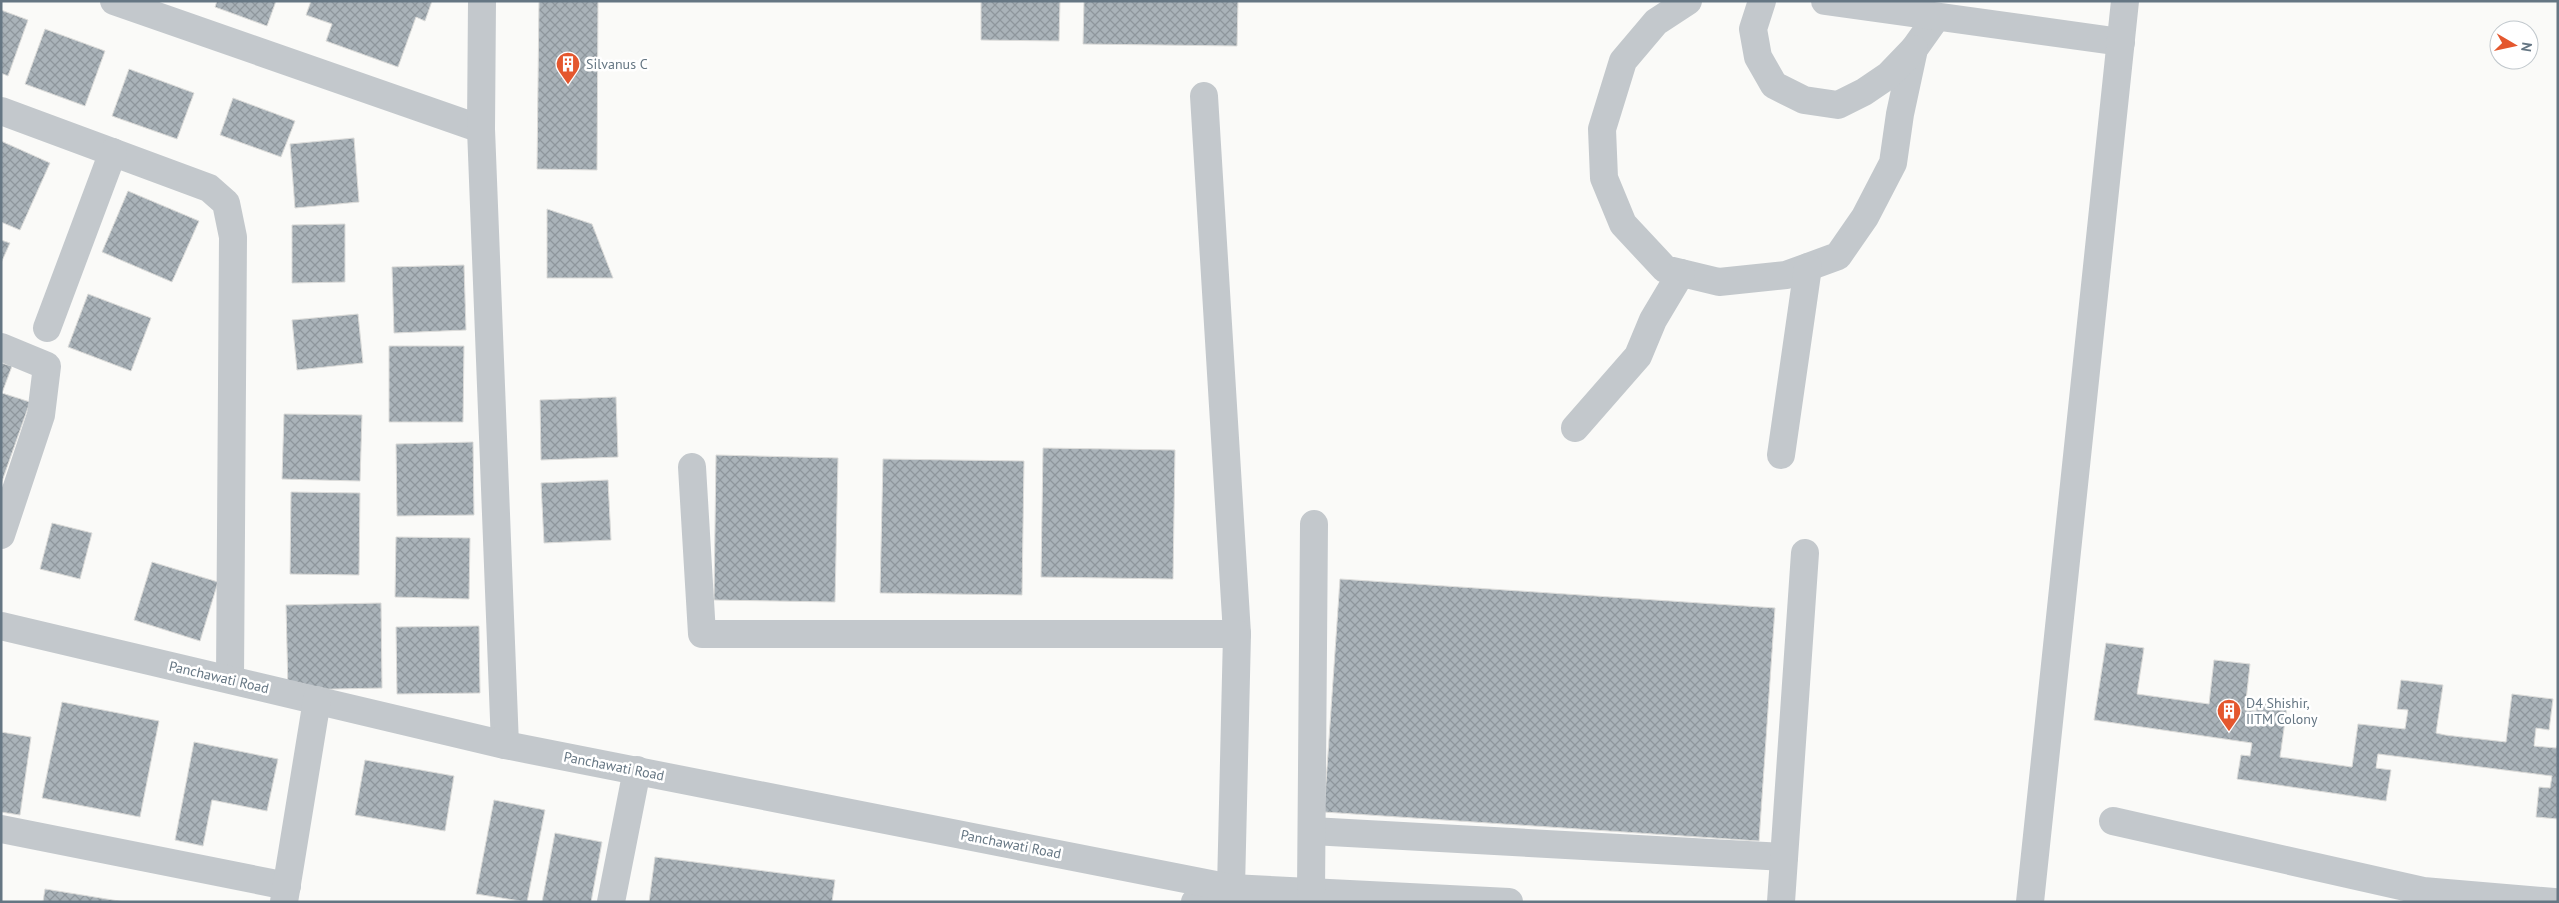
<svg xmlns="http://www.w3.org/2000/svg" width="2559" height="903" font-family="'PT Sans',sans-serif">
<defs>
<pattern id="building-cross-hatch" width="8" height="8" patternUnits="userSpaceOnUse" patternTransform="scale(1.25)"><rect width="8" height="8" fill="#aab3b9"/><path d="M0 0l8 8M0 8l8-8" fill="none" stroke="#8e969c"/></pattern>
</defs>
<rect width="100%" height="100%" fill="#fafaf8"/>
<g fill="url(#building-cross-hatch)" stroke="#dcdcda">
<path d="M217 1H276L267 26 215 7Z"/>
<path d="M311 1H432L425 21 416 17 398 67 326 41 332 24 306 15Z"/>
<path d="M539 1H598L597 170 537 169Z"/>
<path d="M981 1H1060L1059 41 981 40Z"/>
<path d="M1084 1H1238L1237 46 1083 44Z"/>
<path d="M1 10 28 20 8 76 1 73Z"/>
<path d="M45 29 105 51 85 106 25 84Z"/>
<path d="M129 69 194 93 177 139 112 116Z"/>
<path d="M233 98 295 121 281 157 220 135Z"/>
<path d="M354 138 359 202 295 208 290 144Z"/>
<path d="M1 141 50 163 20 230 1 222Z"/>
<path d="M128 191 199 221 172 282 102 252Z"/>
<path d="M547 209 592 224 613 278H547Z"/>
<path d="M345 224V282L292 283V225Z"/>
<path d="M1 240 10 243 1 263Z"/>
<path d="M464 265 466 330 394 333 392 267Z"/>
<path d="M88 294 151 318 131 371 68 347Z"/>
<path d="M358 314 363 363 297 370 292 320Z"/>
<path d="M389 346H464L463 422H389Z"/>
<path d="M1 363 12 366 2 393 30 402 1 484Z"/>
<path d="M616 397 618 457 541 460 540 400Z"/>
<path d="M284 414 362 415 360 481 282 479Z"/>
<path d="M473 442 474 515 397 516 396 444Z"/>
<path d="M1043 448 1175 450 1173 579 1041 577Z"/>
<path d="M716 455 838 458 835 602 714 600Z"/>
<path d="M883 459 1024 461 1022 595 880 593Z"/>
<path d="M608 480 611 540 544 543 541 483Z"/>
<path d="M291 492 360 493 359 575 290 574Z"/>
<path d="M52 523 92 533 80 579 40 569Z"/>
<path d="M396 537 470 538 469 599 395 597Z"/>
<path d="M152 562 218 582 200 641 134 620Z"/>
<path d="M1340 579 1775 608 1759 841 1324 812Z"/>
<path d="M381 603 382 688 288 690 286 605Z"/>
<path d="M479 626 480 693 397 694 396 627Z"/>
<path d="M2106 643 2144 648 2137 694 2209 704 2214 660 2250 664 2245 710 2256 711 2257 703 2287 707 2280 757 2352 767 2358 724 2405 729 2408 710 2397 709 2401 680 2443 685 2436 733 2445 735 2506 742 2512 694 2553 699 2549 730 2536 728 2534 746 2556 748 2558 744V819L2536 817 2539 787 2550 788 2552 776 2378 754 2376 768 2391 770 2386 801 2237 779 2241 755 2250 756 2252 743 2094 720Z"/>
<path d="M62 702 159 721 140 817 42 798Z"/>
<path d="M1 732 31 737 20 815 1 812Z"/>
<path d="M194 742 278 759 267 811 212 800 203 846 175 840Z"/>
<path d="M365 760 454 776 445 831 355 815Z"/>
<path d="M494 800 545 810 527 902 476 894Z"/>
<path d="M555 833 602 842 591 902H542Z"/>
<path d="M655 857 835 880 832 902H649Z"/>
<path d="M45 889 125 902H43Z"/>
</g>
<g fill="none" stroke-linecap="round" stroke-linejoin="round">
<g stroke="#c3c8cc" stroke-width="28">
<path d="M114 1 481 129"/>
<path d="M482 1 481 129 505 745"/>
<path d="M1688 1 1656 22 1623 61 1602 129 1604 178 1623 224 1665 269 1719 282 1786 275 1838 256 1865 217 1893 163 1900 114 1914 49 1936 18"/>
<path d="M1762 1 1753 29 1758 57 1774 85 1804 100 1838 105 1864 92 1889 75 1914 49"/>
<path d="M1825 1 2121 42"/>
<path d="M1204 96 1237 634"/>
<path d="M1 111 209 188 226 203 233 237 230 679"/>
<path d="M47 328 113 152"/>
<path d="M1 347 47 366 41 415 1 535"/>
<path d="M1575 428 1638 356 1653 320 1681 273"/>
<path d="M1781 455 1808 267"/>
<path d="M692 467 702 634H1237L1231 888 1195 902"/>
<path d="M1 626 505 745 1231 888 1509 902"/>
<path d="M2113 821 2423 891 2554 902"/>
<path d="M1 829 287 886"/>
<path d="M1312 831 1784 857"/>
<path d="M1311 892 1314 524"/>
<path d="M284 902 317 700"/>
<path d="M611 902 637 770"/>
<path d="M1781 902 1805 553"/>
<path d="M2030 902 2125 1"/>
</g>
</g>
<defs>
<symbol id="building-pin" viewBox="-11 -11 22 30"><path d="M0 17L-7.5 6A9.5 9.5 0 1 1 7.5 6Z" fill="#e4572e" stroke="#fff"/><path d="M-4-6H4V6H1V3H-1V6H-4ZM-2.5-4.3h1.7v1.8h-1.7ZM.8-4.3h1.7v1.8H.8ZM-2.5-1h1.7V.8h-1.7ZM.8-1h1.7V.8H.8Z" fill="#fff"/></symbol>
</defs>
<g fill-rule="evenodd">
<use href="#building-pin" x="554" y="50" width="28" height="38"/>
<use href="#building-pin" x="2215" y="697" width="28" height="38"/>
</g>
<g text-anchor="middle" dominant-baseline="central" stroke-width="5" stroke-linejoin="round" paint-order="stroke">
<g font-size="14" fill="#657683" stroke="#fff" text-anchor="start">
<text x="586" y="64">Silvanus C</text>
<text x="2246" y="703">D4 Shishir,<tspan x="2246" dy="16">IITM Colony</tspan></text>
</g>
<g font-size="14" fill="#657683" stroke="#fff">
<text transform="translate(219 677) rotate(13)">Panchawati Road</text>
<text transform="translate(614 766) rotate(11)">Panchawati Road</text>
<text transform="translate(1011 844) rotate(11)">Panchawati Road</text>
</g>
</g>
<rect width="2559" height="903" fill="none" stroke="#657683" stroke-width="5"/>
<g transform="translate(2514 45) rotate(99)"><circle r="24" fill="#ffffff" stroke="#c1c8cd"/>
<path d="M0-4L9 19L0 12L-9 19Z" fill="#e4572e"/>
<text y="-8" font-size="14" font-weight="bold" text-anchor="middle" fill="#657683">N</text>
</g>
</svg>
